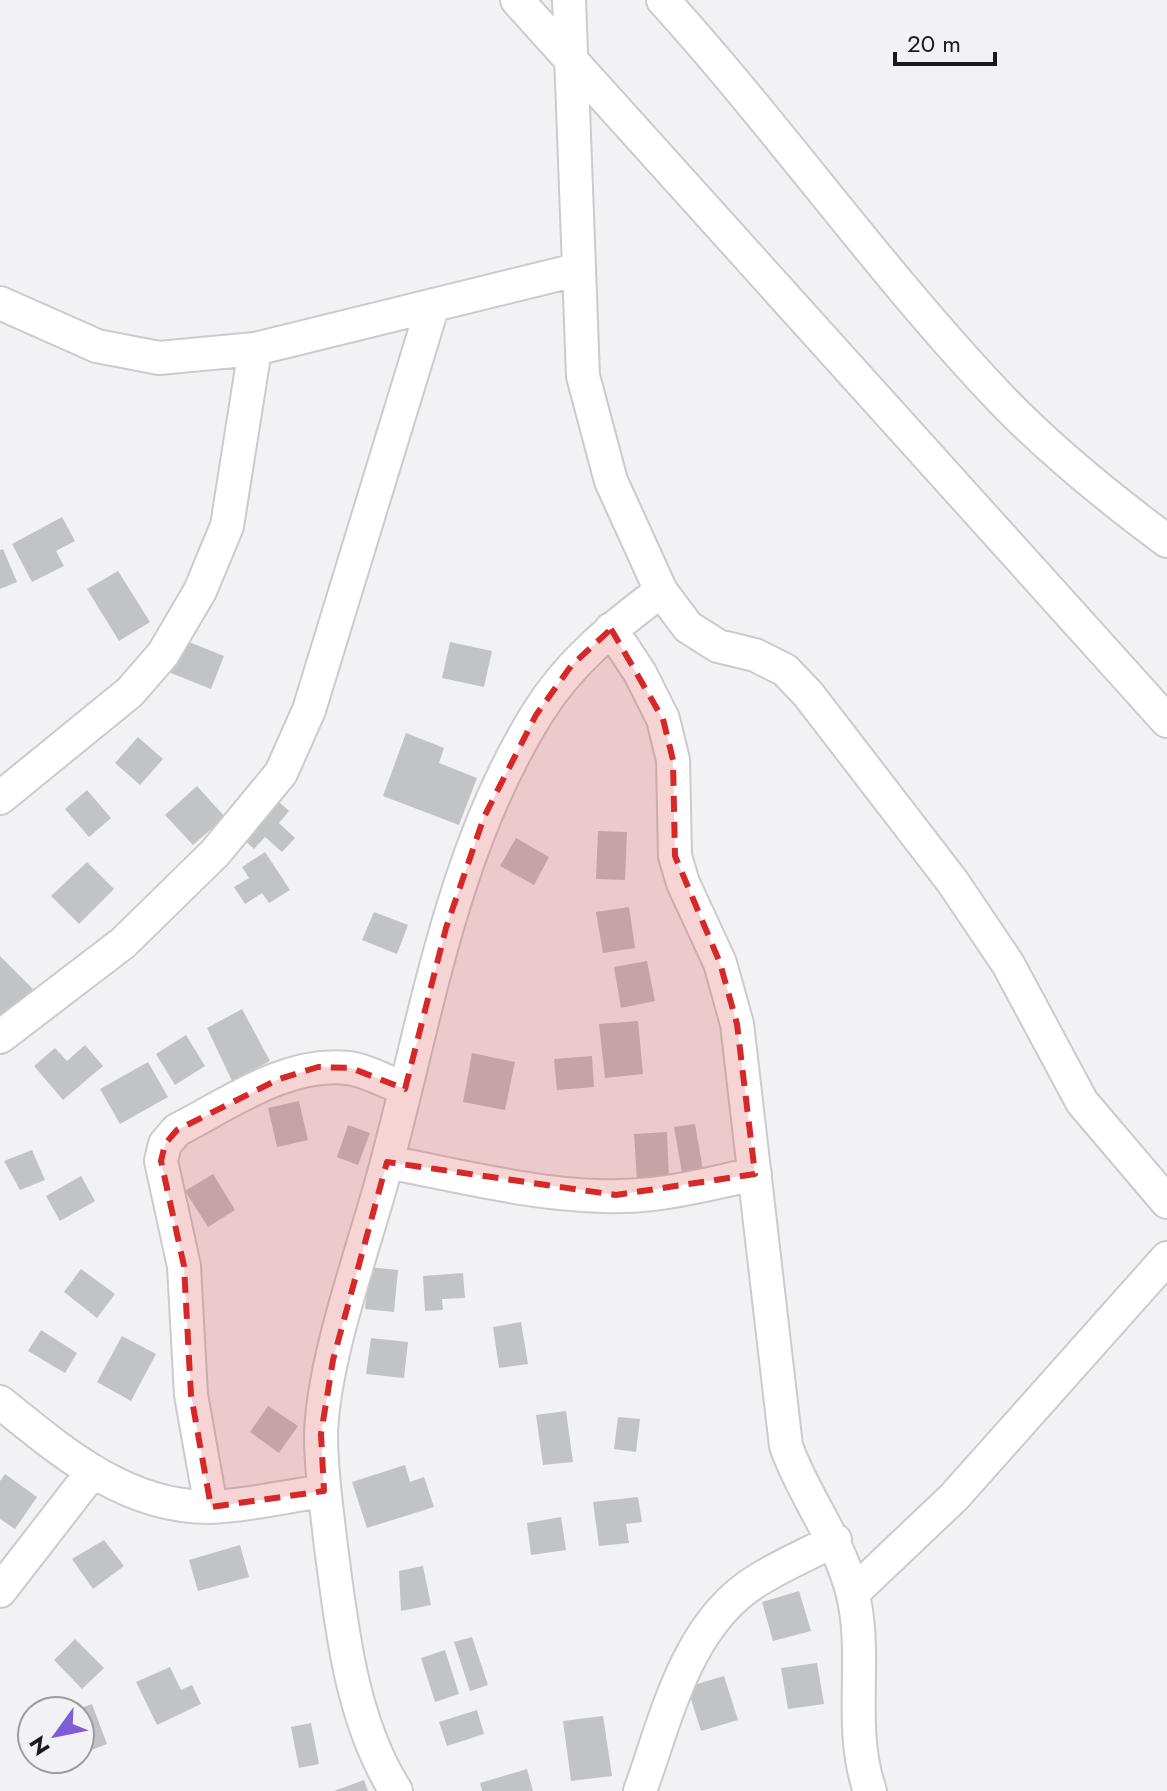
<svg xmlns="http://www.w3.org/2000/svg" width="1167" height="1791" font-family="Jost,sans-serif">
<rect width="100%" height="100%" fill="#f2f2f4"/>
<path fill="#c2c3c5" d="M62,517L75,541L56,551L64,566L32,582L12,544Z
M3,549L17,582L0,589V550Z
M118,571L150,622L119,641L87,589Z
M179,638L224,656L211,689L166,671Z
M450,642L492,651L484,687L442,678Z
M406,733L444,748L439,763L477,778L459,825L383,796Z
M138,737L163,759L140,785L115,763Z
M197,786L225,817L193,845L165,815Z
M87,790L111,818L89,837L65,809Z
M270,794L289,811L279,823L295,838L282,852L265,837L254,849L237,833Z
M598,831L627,832L625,880L596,879Z
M516,838L549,857L534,885L500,866Z
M265,852L290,890L269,903L262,893L245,904L234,887L249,878L242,867Z
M87,862L114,889L79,924L51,896Z
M629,907L635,948L603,953L596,912Z
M374,912L408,925L397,954L362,940Z
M0,956L33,989L0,1022Z
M647,961L655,1001L621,1008L614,967Z
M242,1009L270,1061L232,1081L207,1028Z
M638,1021L643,1074L605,1078L599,1024Z
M186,1035L205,1066L175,1085L156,1054Z
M85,1045L103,1066L63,1100L34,1066L55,1048L67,1061Z
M472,1053L515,1062L505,1110L463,1102Z
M592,1056L594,1087L557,1090L554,1059Z
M148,1062L168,1097L120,1124L100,1089Z
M299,1101L308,1140L277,1147L268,1108Z
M695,1124L703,1170L682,1173L674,1127Z
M348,1125L370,1133L358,1165L337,1157Z
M667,1132L669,1179L637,1181L634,1134Z
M32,1150L45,1180L20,1190L4,1161Z
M213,1174L235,1210L208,1227L185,1191Z
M81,1176L95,1201L60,1221L46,1196Z
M369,1267L398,1270L394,1312L365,1309Z
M81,1269L115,1294L97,1318L64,1292Z
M463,1273L465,1298L442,1299L443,1310L425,1311L423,1276Z
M521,1322L528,1364L499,1368L493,1327Z
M41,1330L77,1353L65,1373L28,1351Z
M122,1336L156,1354L131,1401L97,1382Z
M371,1338L408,1342L404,1378L366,1374Z
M268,1406L298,1426L279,1453L250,1432Z
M566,1411L573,1462L543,1465L536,1415Z
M618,1417L640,1419L636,1452L614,1449Z
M405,1465L410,1482L424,1477L434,1507L367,1528L352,1482Z
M5,1474L37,1497L15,1529L0,1519V1481Z
M638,1497L642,1522L626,1524L629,1543L599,1546L593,1502Z
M561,1517L566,1550L531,1555L527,1523Z
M104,1540L124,1566L93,1589L72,1559Z
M240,1545L249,1577L198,1591L189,1560Z
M423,1566L431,1605L401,1611L399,1571Z
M799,1591L811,1631L773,1641L762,1602Z
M472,1637L488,1685L470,1691L454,1642Z
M75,1639L104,1668L82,1689L54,1660Z
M445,1650L459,1694L435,1702L421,1658Z
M817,1663L824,1704L788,1709L781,1668Z
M170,1667L181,1690L192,1685L201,1704L157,1725L136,1682Z
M724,1676L738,1720L701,1731L687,1687Z
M92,1704L107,1744L81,1754L80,1711H73Z
M477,1710L484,1734L447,1746L439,1722Z
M603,1716L612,1776L571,1781L563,1721Z
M311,1723L319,1764L299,1768L291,1727Z
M527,1769L533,1791H482L480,1783Z
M364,1780L368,1791H334Z"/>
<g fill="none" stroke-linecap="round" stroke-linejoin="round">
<g stroke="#cbcbcd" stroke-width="36">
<path id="minor" d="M517,0L1167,721
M569,0L583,376L611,481L661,591L688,627L718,646L755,655L785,670L808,694L952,881L1008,964L1082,1102L1167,1202
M663,0C780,129 881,273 1001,399C1051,451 1109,498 1167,541
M0,303L97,346L159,358L255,349L576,270
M611,629L640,673L663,719L673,760L675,856L683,883L720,963L737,1024L786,1446C804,1497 838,1538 852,1591C869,1656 847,1726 870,1791
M0,798L130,692L163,654L200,591L227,526L255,349
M0,1037L123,943L215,853L281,773L309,710L433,305
M387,1162C472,1178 566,1204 653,1194C687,1190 721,1181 755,1174
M0,1402C62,1452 125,1507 209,1507C247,1506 287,1496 324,1491
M211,1507L191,1395L184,1266L161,1161L165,1144L177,1130C228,1104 287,1061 348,1068C366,1070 387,1082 405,1089
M0,1591L93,1471
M853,1593L954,1497L1167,1258
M396,1791C351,1720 342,1629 331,1547C327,1510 321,1473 321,1437C322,1362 363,1251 383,1177C426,1021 450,854 537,714C569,662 613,627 661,591
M640,1791C667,1717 686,1624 758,1580C782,1565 810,1553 835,1540"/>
</g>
<use href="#minor" stroke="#fff" stroke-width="32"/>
</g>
<path fill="#d62828" fill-opacity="0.2" stroke="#d62828" stroke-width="6" stroke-dasharray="16 10" stroke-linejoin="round" d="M611,629L663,719L673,760L675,856L720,963L737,1024L755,1174L616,1195L387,1162L333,1360L321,1434L324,1491L211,1507L191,1395L184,1266L161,1161L165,1144L177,1130L279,1079L318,1067L351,1068L405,1089L446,928L484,817L536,715L571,666Z"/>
<g transform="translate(56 1735) rotate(237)"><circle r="38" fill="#f2f2f4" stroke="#9c9c9d" stroke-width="2"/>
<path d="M0-6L14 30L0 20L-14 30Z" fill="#7e5dd7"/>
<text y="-12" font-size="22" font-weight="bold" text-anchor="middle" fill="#1a1a1a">N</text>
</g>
<path d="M895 52v12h100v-12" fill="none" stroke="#1a1a1a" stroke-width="4"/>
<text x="907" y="52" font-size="24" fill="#1a1a1a" stroke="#f2f2f4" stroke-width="6" paint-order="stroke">20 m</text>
</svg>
